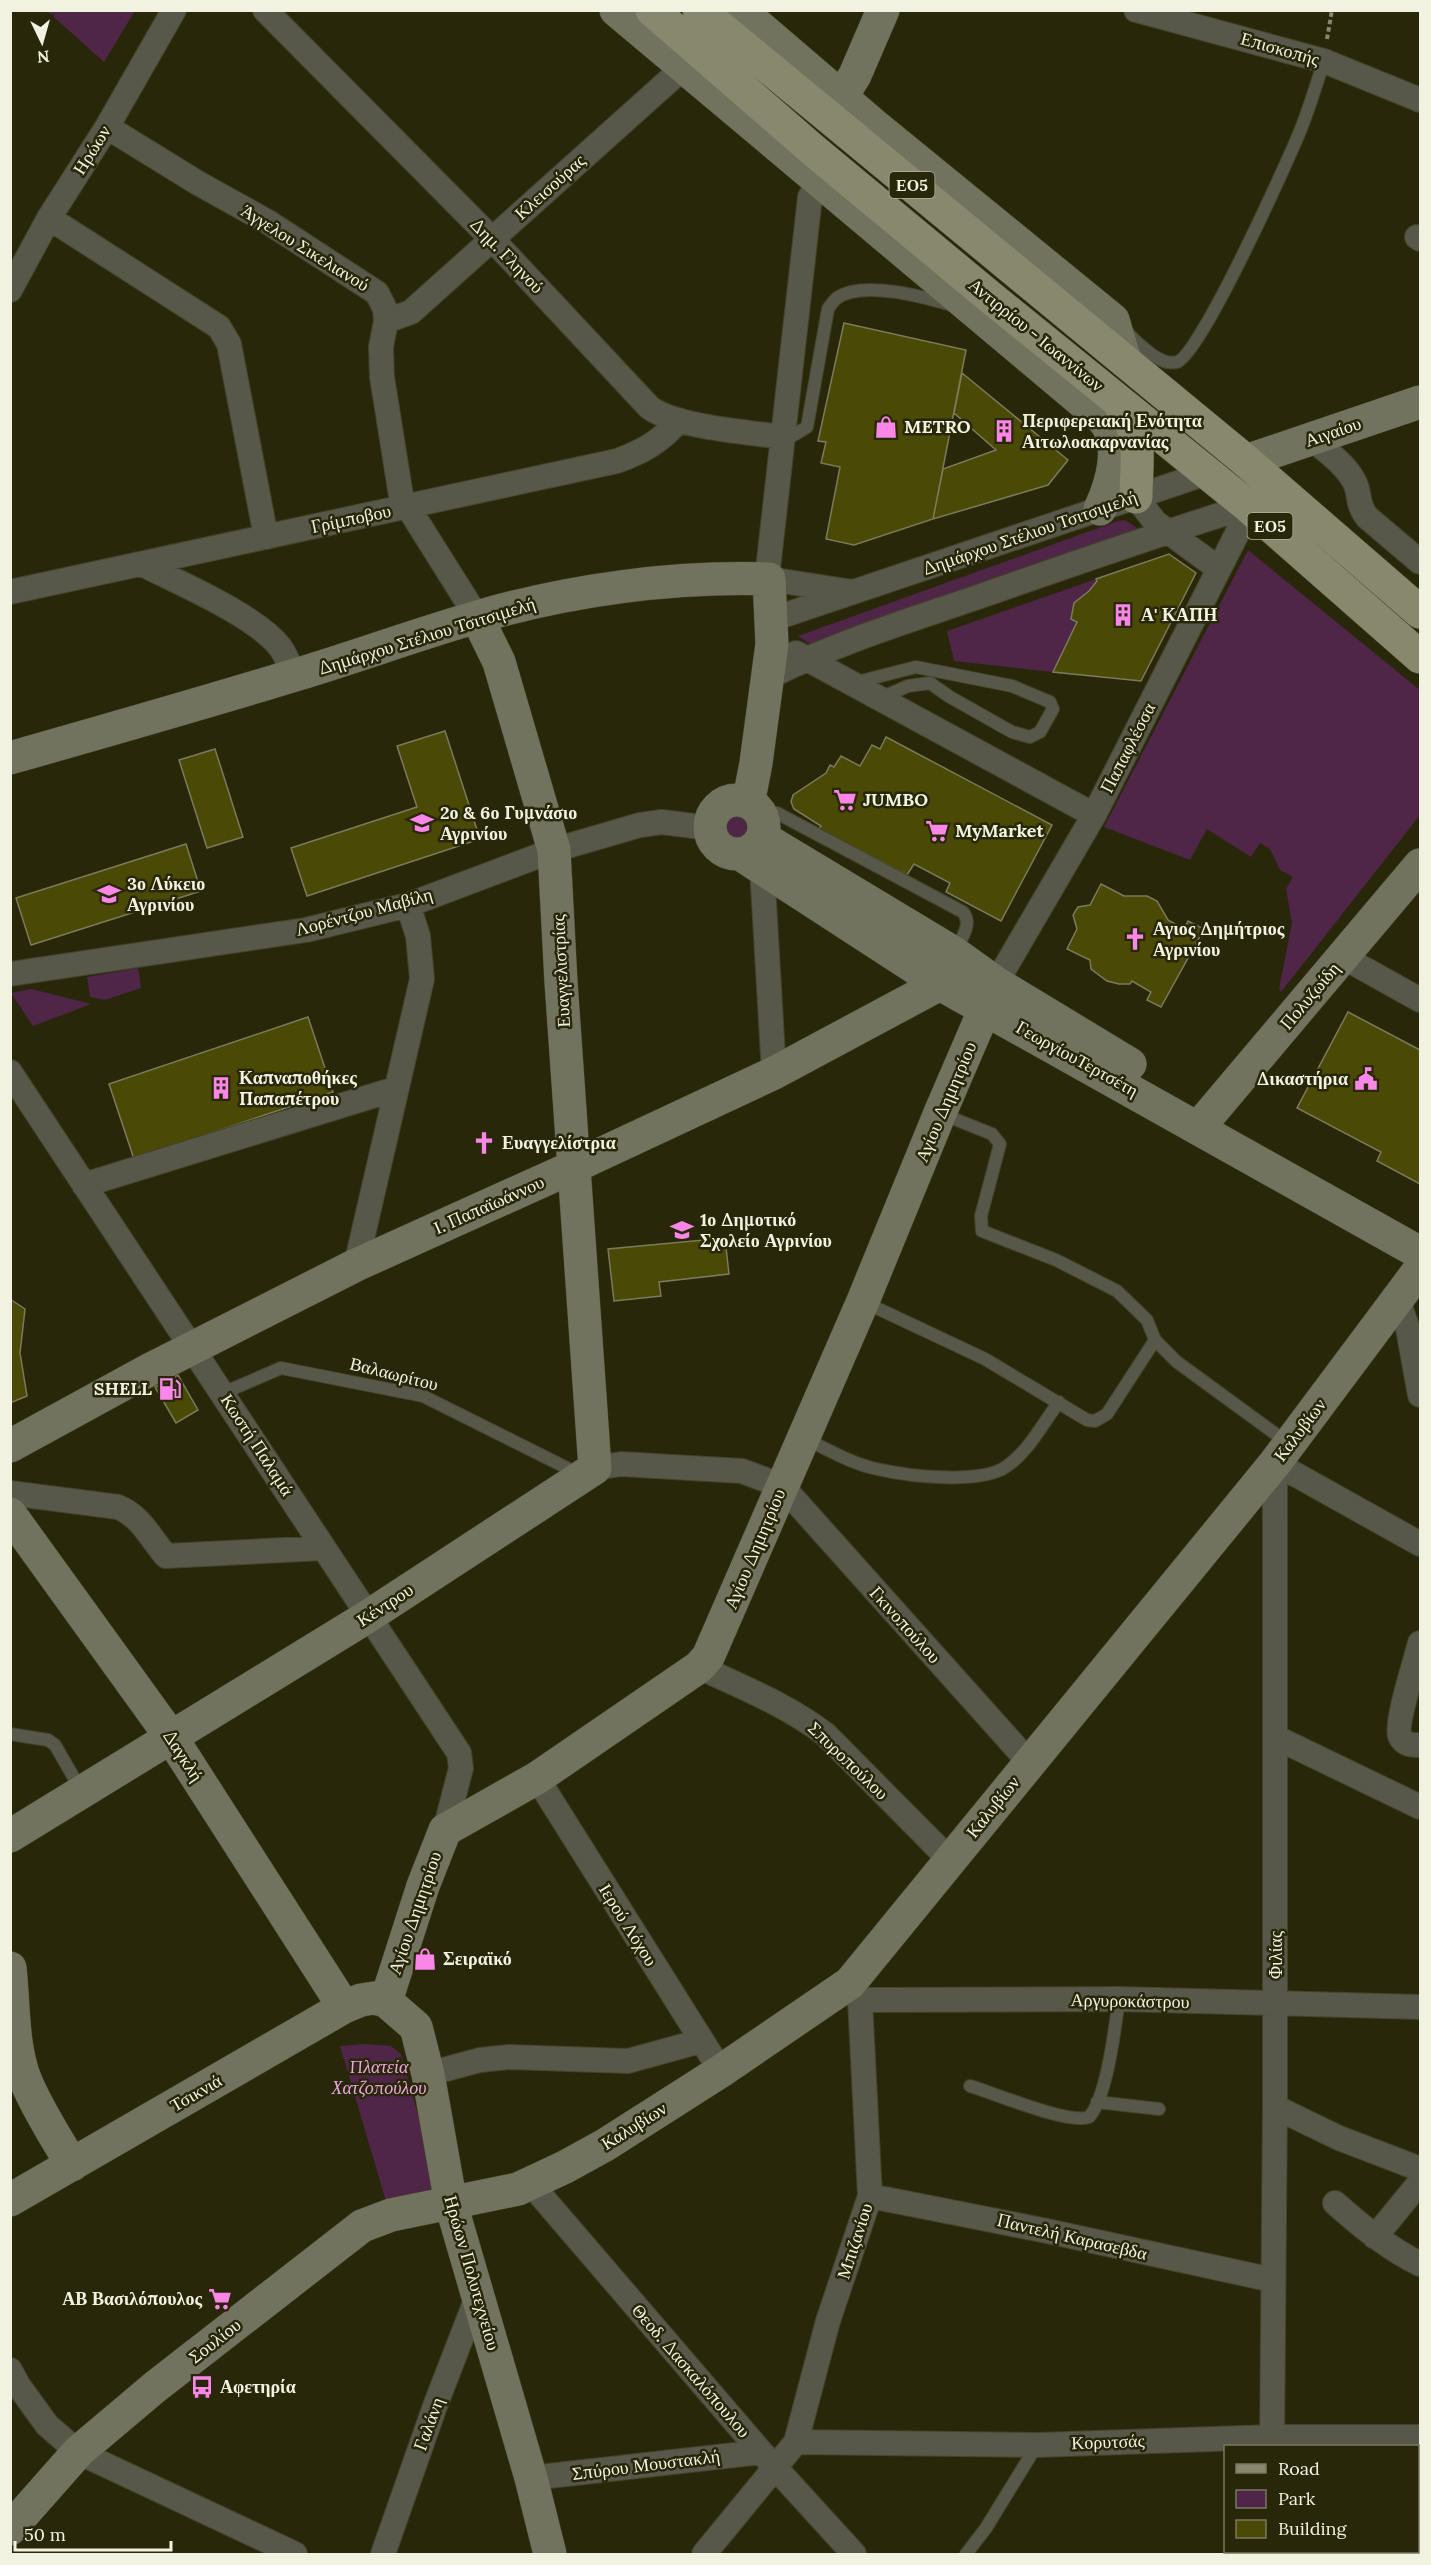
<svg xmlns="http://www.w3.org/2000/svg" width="1431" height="2565" font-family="Lora,serif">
<rect width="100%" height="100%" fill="#28270a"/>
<path fill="#4f2548" d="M47,11H135L104,62Z
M1125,520L1138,529L813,646L798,636L1118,521Z
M1248,550L1420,690V815L1281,992L1279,989L1292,923L1286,889L1293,877L1280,870L1270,849L1260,843L1251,857L1207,829L1190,860L1104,827Z
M1096,579L1097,581L1089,591L1074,603L1071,619L1077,622L1053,672L954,661L947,631Z
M734,806L754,812L760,825L756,839L730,848C711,837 712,813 734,806Z
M138,968L141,988L105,1000L90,997L87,977Z
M31,989L91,1004L33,1026L11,993Z
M366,2044L391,2046L401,2054L440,2193L388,2208L340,2046Z"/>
<path fill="#4a4906" stroke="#7b7b5c" stroke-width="1.5" d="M844,323L966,350L933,519L854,545L826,539L840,467L821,463L826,442L818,441Z
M962,373L1068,460L1048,485L933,519L943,469L996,450L954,413Z
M1169,554L1196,573L1141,681L1053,672L1077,622L1071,619L1074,603L1089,591L1097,581L1096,579Z
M445,731L480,839L307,896L291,848L417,807L397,746Z
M886,737L1052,825L1001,921L946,892L950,883L914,864L907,875L819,829L821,826L794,809L791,802L793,795L826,773L830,765L834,767L841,756L860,766L872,745L880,749Z
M215,749L243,837L207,848L179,760Z
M186,844L201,891L31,945L16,898Z
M1101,884L1124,896H1147L1157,901L1168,920L1184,929L1188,921L1204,929L1161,1007L1147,1000L1151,992L1132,981L1130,984H1119L1107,981L1091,969L1090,960L1067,949L1077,929L1073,915L1078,907L1090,905Z
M1348,1012L1420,1050V1184L1377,1161L1381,1152L1297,1108Z
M308,1017L333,1092L134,1159L109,1084Z
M725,1238L729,1274L659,1282L661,1296L614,1301L608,1249Z
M10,1299L25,1309L20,1353L27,1396L10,1403Z
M178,1375L198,1410L176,1423L155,1387Z"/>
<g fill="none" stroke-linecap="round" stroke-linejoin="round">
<g stroke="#444328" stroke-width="14">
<path id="lane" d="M1124,330C1136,340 1158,367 1177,362C1200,355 1281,175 1295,143C1307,117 1315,88 1324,61
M782,437L794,435L807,427L828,309C830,306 833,301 837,298C863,280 924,297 952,305
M853,683L916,667L1012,686L1050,702L1053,709L1040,732L1030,737L1012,732L950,697L930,683L908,686L878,699
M777,813L963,912C973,924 961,939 955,951
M942,1114L992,1134L1000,1144L981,1216L982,1231L1056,1260L1117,1291L1147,1320L1155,1340L1177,1362L1288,1443
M864,1302L985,1359L1087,1420L1095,1421L1107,1414L1155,1340
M223,1393L281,1368L423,1396L581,1475
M806,1439C828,1450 853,1464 877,1469C907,1476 982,1485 1007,1466C1029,1451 1043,1423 1059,1402
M10,1734L48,1740L55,1745L81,1790
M970,2086C994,2093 1069,2125 1089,2117C1107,2098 1115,2027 1119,1999
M1097,2102L1159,2109
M966,2554L986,2528L1037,2445"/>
</g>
<g stroke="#444328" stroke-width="26">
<path id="street" d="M265,10L492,239L649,407C674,427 748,432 782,437
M1136,10L1324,61L1420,100
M107,127L198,183L268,222L377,293L385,309L386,321L381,347L382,377L401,496L477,617
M819,182L810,197L768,569L769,579L853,592
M49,218L219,327L229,344L266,537
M1417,237L1420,239
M10,290L49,218L107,127L174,10
M386,321L411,312L683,68
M1312,439C1326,451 1345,464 1354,481C1361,493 1356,504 1367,517L1420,562
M1136,497L1155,522L1219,569
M142,564C179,583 255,615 280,647C286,655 290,666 294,676
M10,592L617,461C642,452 662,441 679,420
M770,620L1207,473
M796,653L1094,815
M767,678C833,644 905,622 975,598C1066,566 1156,535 1248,506
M762,868L774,1073
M1343,957L1420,1000
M10,974L306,930L408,905L554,850L640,825L662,822L709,828
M996,983L1094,815L1250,508
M10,1072L459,1753L461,1768L445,1830
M84,1185L395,1089
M356,1265L422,979L418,936L408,905
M1398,1301L1408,1329L1420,1395
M595,1468L621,1464L742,1471L782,1486L1029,1762
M10,1493L118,1507C141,1516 151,1539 166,1556L323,1548
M1420,1643C1416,1659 1395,1724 1400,1736C1404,1745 1412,1745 1420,1745
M699,1667C742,1687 787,1705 825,1734L950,1860
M1275,1737L1420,1807
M537,1778L721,2071
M852,1986L860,2000L1119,1999L1420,2007
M428,2074L480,2060L509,2057L628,2061L701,2041
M1275,2107L1339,2138L1420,2169
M531,2184L761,2452L854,2554
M870,2196L1047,2231L1273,2280
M1335,2203C1362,2227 1388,2248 1420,2264
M1375,2237L1420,2182
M10,2370L18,2385L47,2425L78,2452L295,2554
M796,2442L1037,2445L1272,2437H1420
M1272,2446L1275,2107V1463L1420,1544
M531,2478L761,2452
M383,2554L435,2406L478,2295
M704,2554L796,2442L828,2321L870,2196L860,2000
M1271,2554V2552"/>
</g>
<g stroke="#444328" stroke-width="34">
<path id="secondary" d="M616,10L1103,419C1124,444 1112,483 1100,509
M740,10L874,125L1113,320L1125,361
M841,98L855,75L883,10
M1246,461L1420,402
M10,758C105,731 200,704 295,675C355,657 415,635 477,617C570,590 672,576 769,579L772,644L756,763L751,789L746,801
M710 827a27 27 0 1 1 54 0a27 27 0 1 1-54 0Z
M763,838L954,953L996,983L1130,1064
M740,854L940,984L1420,1253
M1199,1127L1420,865
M10,1446L149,1370L356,1265L573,1167L774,1073L940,984L954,953
M10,1514L171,1737L344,2007
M10,1836L367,1617L595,1468L561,982L554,850L499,662L477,617
M10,1968C14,2004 12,2045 25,2079C37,2109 56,2137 72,2165
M386,2001L423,1886L445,1830L537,1778L699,1667L708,1657L863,1301L940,1113L996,983
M10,2200L344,2007L361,2000L374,1998L386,2001L416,2027L428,2074L451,2204L531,2478L550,2554
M10,2529L78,2452L155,2387L362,2226L391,2215L518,2189L565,2167L605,2145L721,2071L850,1983L1275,1463L1420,1269"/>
</g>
<g stroke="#444328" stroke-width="34">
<path id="primary" d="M652,10L813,150L990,297L1248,506L1420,657
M699,10L1246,461L1420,612
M1121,406C1144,434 1136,464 1136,497"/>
</g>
<path stroke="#888870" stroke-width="4" stroke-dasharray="4.5 3" stroke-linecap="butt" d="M1327,39L1332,10"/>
<use href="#lane" stroke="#57574a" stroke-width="12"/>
<use href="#street" stroke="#57574a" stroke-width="24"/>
<use href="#secondary" stroke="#72735e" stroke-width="33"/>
<use href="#primary" stroke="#87886d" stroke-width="33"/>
</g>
<defs>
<g id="shop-bare" transform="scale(1.8)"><path d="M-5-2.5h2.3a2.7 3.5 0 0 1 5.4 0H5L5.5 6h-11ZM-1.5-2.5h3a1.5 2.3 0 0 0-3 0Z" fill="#fa87e7" stroke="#28270a" stroke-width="2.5" paint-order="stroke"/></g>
<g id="building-bare" transform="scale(1.8)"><path d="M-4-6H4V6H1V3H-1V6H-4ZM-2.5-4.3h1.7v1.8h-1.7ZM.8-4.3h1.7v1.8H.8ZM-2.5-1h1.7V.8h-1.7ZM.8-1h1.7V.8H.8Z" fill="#fa87e7" stroke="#28270a" stroke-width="2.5" paint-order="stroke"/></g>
<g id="supermarket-bare" transform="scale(1.8)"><path d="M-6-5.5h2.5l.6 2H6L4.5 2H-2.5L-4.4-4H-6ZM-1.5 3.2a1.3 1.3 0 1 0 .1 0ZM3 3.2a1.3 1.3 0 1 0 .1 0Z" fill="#fa87e7" stroke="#28270a" stroke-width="2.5" paint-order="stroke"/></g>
<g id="school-bare" transform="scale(1.8)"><path d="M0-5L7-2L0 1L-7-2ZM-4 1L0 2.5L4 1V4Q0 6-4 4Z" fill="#fa87e7" stroke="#28270a" stroke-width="2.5" paint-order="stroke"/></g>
<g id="church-bare" transform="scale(1.8)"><path d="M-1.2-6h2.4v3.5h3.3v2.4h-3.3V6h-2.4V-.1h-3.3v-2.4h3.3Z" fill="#fa87e7" stroke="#28270a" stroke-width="2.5" paint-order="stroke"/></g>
<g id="civic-bare" transform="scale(1.8)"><path d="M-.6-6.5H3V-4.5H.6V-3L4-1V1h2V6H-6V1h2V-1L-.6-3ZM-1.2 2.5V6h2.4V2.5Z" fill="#fa87e7" stroke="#28270a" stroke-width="2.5" paint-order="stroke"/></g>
<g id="fuel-bare" transform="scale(1.8)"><path d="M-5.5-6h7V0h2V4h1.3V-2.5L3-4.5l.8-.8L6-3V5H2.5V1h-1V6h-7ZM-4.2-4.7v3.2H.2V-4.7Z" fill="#fa87e7" stroke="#28270a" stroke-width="2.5" paint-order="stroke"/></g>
<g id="bus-bare" transform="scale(1.8)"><path d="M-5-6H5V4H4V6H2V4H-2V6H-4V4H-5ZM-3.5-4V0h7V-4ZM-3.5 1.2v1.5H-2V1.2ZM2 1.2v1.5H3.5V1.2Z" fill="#fa87e7" stroke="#28270a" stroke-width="2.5" paint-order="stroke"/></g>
</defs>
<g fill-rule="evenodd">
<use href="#shop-bare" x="886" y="427"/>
<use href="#building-bare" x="1004" y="431"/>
<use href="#building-bare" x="1123" y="615"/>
<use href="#supermarket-bare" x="845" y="800"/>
<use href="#school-bare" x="422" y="823"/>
<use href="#supermarket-bare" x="937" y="831"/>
<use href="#school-bare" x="109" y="894"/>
<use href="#church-bare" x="1135" y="939"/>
<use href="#civic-bare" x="1366" y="1079"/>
<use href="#building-bare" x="221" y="1088"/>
<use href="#church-bare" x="484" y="1143"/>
<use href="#school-bare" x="682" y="1230"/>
<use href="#fuel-bare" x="170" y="1389"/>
<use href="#shop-bare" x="425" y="1959"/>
<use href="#supermarket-bare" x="220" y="2299"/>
<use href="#bus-bare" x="202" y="2387"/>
</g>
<g text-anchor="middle" stroke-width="5" stroke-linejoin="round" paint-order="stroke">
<g fill="#28270a" stroke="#b5b5a0" stroke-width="1.5">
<rect x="889.5" y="172" width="45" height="26" rx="4.5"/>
<rect x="1247.5" y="513" width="45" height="26" rx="4.5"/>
</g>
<g font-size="16" font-weight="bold" fill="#f2f2e1">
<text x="912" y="191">ΕΟ5</text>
<text x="1270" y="532">ΕΟ5</text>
</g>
<g font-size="18" fill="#f2f2e1" stroke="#28270a">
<text transform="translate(1280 49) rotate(16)" y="6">Επισκοπής</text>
<text transform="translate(92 150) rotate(-58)" y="6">Ηρώων</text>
<text transform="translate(550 187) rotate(-42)" y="6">Κλεισούρας</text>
<text transform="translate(305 248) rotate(32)" y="6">Άγγελου Σικελιανού</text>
<text transform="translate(507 256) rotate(46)" y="6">Δημ. Γληνού</text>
<text transform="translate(1036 335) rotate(39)" y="6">Αντιρρίου - Ιωαννίνων</text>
<text transform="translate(1333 432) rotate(-19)" y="6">Αιγαίου</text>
<text transform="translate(351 519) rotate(-12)" y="6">Γρίμποβου</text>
<text transform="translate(1030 533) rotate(-19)" y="6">Δημάρχου Στέλιου Τσιτσιμελή</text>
<text transform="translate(427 636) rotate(-17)" y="6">Δημάρχου Στέλιου Τσιτσιμελή</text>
<text transform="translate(1128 748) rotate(-63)" y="6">Παπαφλέσσα</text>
<text transform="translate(364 912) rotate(-15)" y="6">Λορέντζου Μαβίλη</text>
<text transform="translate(561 971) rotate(-93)" y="6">Ευαγγελιστρίας</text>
<text transform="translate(1310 996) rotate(-50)" y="6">Πολυζωίδη</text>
<text transform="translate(1077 1059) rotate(29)" y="6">ΓεωργίουΤερτσέτη</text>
<text transform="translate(946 1102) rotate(-67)" y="6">Αγίου Δημητρίου</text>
<text transform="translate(489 1205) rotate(-24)" y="6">Ι. Παπαϊωάννου</text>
<text transform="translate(394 1374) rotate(14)" y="6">Βαλαωρίτου</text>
<text transform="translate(1300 1430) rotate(-53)" y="6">Καλυβίων</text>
<text transform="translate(257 1445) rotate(57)" y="6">Κωστή Παλαμά</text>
<text transform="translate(755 1549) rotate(-67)" y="6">Αγίου Δημητρίου</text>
<text transform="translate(385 1605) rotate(-33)" y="6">Κέντρου</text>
<text transform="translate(905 1625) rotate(48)" y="6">Γκινοπούλου</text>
<text transform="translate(183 1756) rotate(57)" y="6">Δαγκλή</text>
<text transform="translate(848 1761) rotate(44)" y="6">Σπυροπούλου</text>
<text transform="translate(993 1807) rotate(-51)" y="6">Καλυβίων</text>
<text transform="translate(415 1913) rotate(-71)" y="6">Αγίου Δημητρίου</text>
<text transform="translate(628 1925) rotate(58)" y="6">Ιερού Λόχου</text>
<text transform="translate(1276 1955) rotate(-90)" y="6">Φιλίας</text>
<text transform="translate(1130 2001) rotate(1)" y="6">Αργυροκάστρου</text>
<text transform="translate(196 2093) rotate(-30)" y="6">Τσικνιά</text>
<text transform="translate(634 2126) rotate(-32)" y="6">Καλυβίων</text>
<text transform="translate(1072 2237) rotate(13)" y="6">Παντελή Καρασεβδα</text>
<text transform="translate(855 2241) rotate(-72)" y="6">Μπιζανίου</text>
<text transform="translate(472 2273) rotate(74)" y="6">Ηρώων Πολυτεχνείου</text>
<text transform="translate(215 2341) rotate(-38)" y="6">Σουλίου</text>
<text transform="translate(691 2371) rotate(49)" y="6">Θεοδ. Δασκαλόπουλου</text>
<text transform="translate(429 2424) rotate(-70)" y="6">Γαλάνη</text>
<text transform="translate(1108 2442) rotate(-2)" y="6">Κορυτσάς</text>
<text transform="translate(646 2465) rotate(-7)" y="6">Σπύρου Μουστακλή</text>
</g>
<g font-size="18" font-weight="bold" fill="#f2f2e1" stroke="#28270a" text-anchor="start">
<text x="1022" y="427">Περιφερειακή Ενότητα<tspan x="1022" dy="21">Αιτωλοακαρνανίας</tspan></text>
<text x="904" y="433">METRO</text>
<text x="1141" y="621">Α' ΚΑΠΗ</text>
<text x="863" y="806">JUMBO</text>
<text x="440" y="819">2ο &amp; 6ο Γυμνάσιο<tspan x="440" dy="21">Αγρινίου</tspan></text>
<text x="955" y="837">MyMarket</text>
<text x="127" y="890">3ο Λύκειο<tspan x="127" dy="21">Αγρινίου</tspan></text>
<text x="1153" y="935">Αγιος Δημήτριος<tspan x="1153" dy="21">Αγρινίου</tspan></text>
<text x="239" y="1084">Καπναποθήκες<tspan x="239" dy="21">Παπαπέτρου</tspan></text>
<text x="1348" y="1085" text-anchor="end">Δικαστήρια</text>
<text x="502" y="1149">Ευαγγελίστρια</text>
<text x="700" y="1226">1ο Δημοτικό<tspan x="700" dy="21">Σχολείο Αγρινίου</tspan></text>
<text x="152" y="1395" text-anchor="end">SHELL</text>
<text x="443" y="1965">Σειραϊκό</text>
<text x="202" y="2305" text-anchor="end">ΑΒ Βασιλόπουλος</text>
<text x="220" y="2393">Αφετηρία</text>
</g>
<g font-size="18" font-style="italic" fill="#eda6df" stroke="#28270a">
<text x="379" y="2073">Πλατεία<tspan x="379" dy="21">Χατζοπούλου</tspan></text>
</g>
</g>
<rect width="1431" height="2565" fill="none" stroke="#f2f2e1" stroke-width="24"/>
<rect x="1224" y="2445" width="195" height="108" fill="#28270a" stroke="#797860" stroke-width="1.5"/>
<rect x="1236" y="2464" width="30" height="9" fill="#87886d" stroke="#797860" stroke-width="1.5"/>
<text x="1278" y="2475" font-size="18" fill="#f2f2e1">Road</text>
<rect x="1236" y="2490" width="30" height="18" fill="#4f2548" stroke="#797860" stroke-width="1.5"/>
<text x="1278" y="2505" font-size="18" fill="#f2f2e1">Park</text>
<rect x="1236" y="2520" width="30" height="18" fill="#4a4906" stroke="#797860" stroke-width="1.5"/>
<text x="1278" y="2535" font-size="18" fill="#f2f2e1">Building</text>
<g transform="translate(42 42) rotate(175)" stroke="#28270a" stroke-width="4.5" paint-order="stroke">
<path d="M0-4.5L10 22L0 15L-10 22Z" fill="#f2f2e1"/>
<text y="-9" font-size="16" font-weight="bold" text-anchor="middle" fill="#f2f2e1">N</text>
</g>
<path d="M15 2541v9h156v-9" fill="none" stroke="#f2f2e1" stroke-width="3"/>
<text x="24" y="2541" font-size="18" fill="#f2f2e1" stroke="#28270a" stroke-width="4.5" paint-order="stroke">50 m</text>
</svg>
